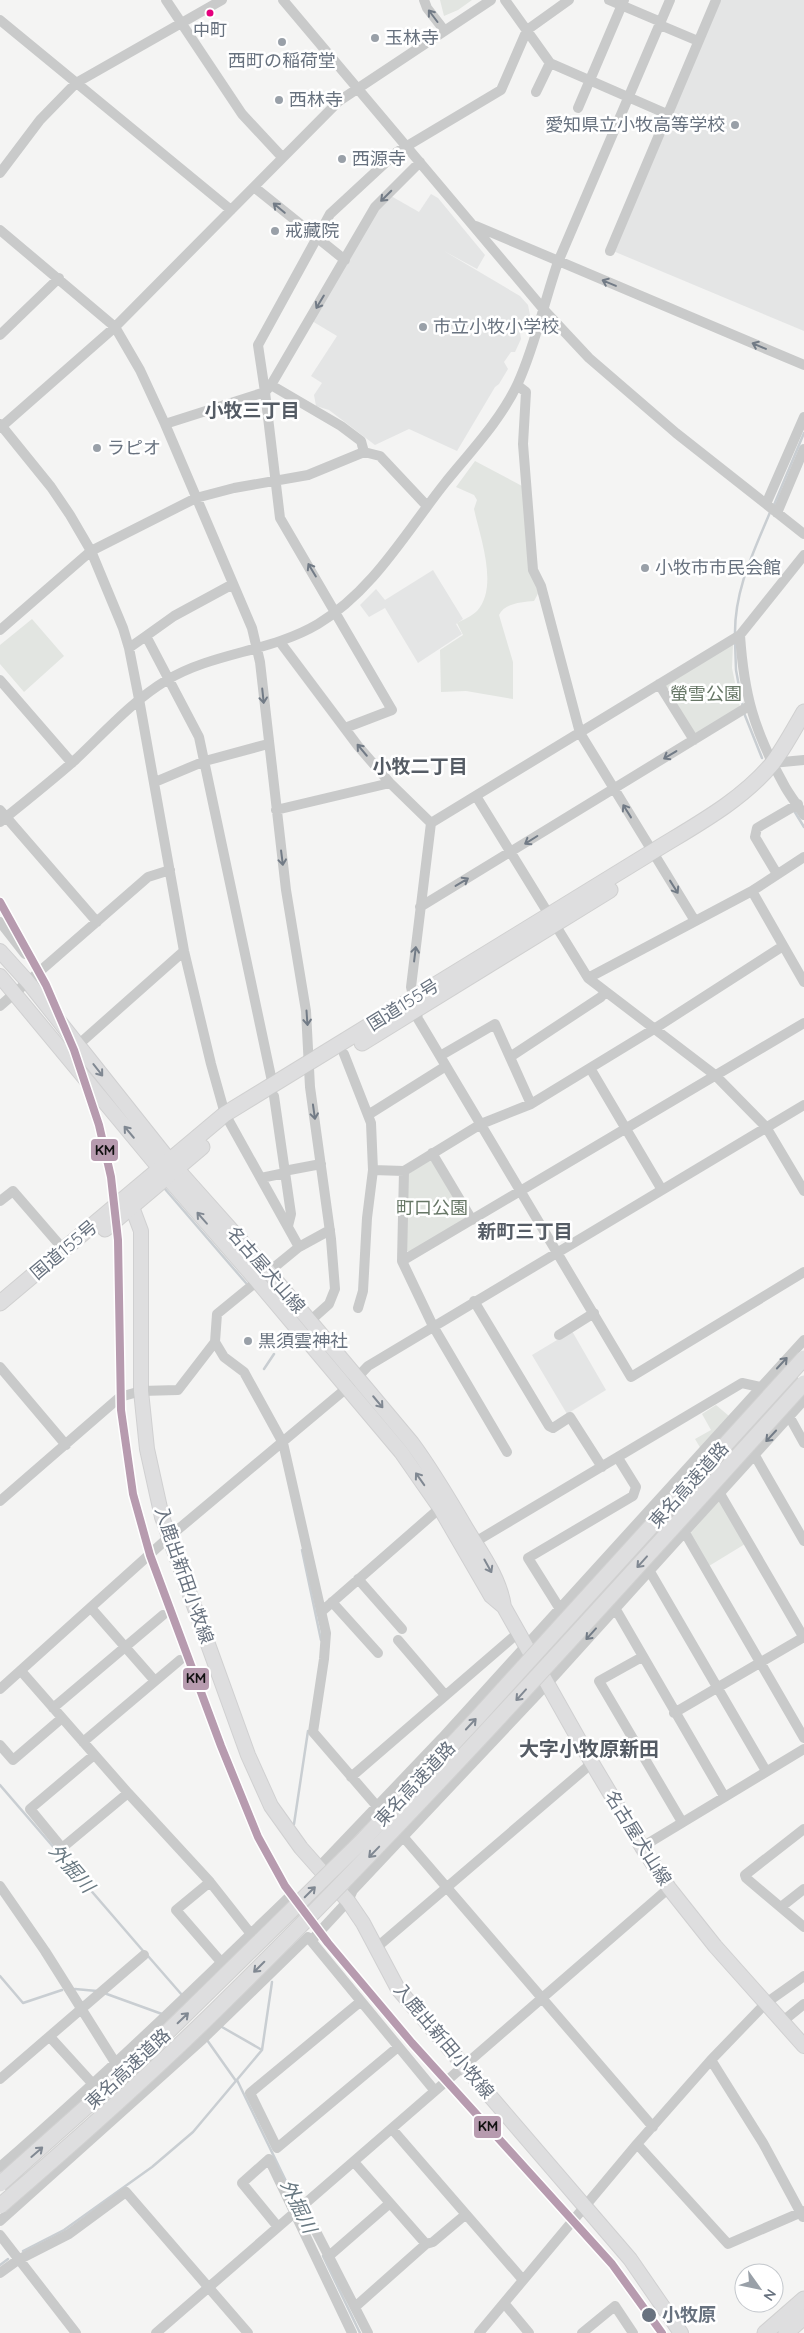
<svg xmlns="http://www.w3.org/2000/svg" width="804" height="2333" font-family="Quicksand,'Noto Sans JP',sans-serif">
<rect width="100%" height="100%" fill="#f4f4f3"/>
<path fill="#e4e5e5" d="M719,0H804V331L613,251Z
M431,194L438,198L485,255L477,269L444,251L520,296L528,305L530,315L520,333L521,339L515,352H511L504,362L508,369L499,384L495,387L457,451L409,429L375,445L329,410L316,406L314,395L322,383L311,376L337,336L312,321L378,209L391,196L419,212Z
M433,570L463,619L456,624L462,634L418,663L385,608L369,617L360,605L376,589L385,600Z
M572,1331L606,1390L567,1414L532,1355Z"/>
<path fill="#e2e5e1" d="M440,0H472L458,10L444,16Z
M475,461L522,486L540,590L534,601C522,602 505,603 499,615L513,662V699L466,691L441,692L440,650L463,635L457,623C463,620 472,616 477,611C499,587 480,537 474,509L477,500L474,495L456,487Z
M32,619L64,656L24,692L0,664V645Z
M733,644L732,668L740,707L697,734L693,732L665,688L666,684Z
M429,1160H433L466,1215L465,1219L409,1252L406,1250L408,1174Z
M716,1405L729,1416L701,1449L695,1439L711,1430L702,1414Z
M719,1500L745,1544L709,1566L690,1534Z"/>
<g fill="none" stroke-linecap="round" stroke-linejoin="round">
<path stroke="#c9ced2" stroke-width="2.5" d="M774,505L804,433
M735,636C734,590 754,551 771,510
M735,641L736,670L743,708
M744,713L762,758
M793,809L804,827
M165,1189L246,1283
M264,1369L274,1354
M302,1550L321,1640
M0,1785L144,1952
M294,1824L308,1731
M148,1956L182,1995
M0,1976L23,2003L62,1990
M75,1989L97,1991
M104,1993L162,2014
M222,2027L262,2050
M207,2040L236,2081
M237,2080L298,2206
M23,2251L64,2230L152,2167L193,2132L262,2050L272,1982
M323,2256L360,2333
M0,2265L8,2259"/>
<g stroke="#d0d0d1" stroke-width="16">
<path id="major" d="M0,951L28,982L170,1161L268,1271L412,1443C432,1470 449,1499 466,1528C481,1553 500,1578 504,1607
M0,976L160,1169L257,1281L401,1452L440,1508L491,1596L504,1607L592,1763L642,1847L669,1888L715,1946L804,2046
M132,1207L141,1231V1391L147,1449L162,1517L248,1755L271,1806L301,1848L348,1901L363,1923L398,1989L630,2259L681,2333"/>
</g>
<g stroke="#d0d0d0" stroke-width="17">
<path id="highway" d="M362,1043L610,890
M105,1229L202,1147
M0,1303L225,1114L652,852C694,826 740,802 772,764C784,748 794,729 804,712
M765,2333L804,2299
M786,2333L804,2317"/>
</g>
<path stroke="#c9caca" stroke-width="10" d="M166,0L242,114L282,157
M283,0L545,311L589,358L676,433L804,534
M424,0L427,8L444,30
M505,0L550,63L667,114
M609,0L661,22
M0,20L231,210
M660,25L698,41
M536,92L550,63
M578,108L624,0
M0,173L40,120L76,83L222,0
M254,187L345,260
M476,226L804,365
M0,230L115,327L140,370L165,424L252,628L260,662L286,890L306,1011L310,1087L331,1239L335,1289L329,1304L310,1321
M610,251L716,0
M0,335L59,278
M271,385L341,426L361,441L364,452
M517,385L526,392L523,444L533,570L541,586L580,733L695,921
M0,424L51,487L70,515L91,551L123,628L129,648L139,699L184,951L211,1064L225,1114L299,1247
M165,424L265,392L258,345L330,214L397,152L501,90L527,30L569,0
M0,428L115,327L339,101L491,0
M766,504L804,417
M777,513L804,449
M804,555L740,635L431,823L411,987L418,1019L631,1377L804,1272
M233,584L174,616L146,636L199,737L273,1086
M0,630L91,551L196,498L234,488L308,475L364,452L380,456L427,506
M740,635C744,695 754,730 783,783C789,795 797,804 804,815
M280,642L358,746L390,783L431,823
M129,648L146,636
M0,680L72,763
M659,684L694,740
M345,728L392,710L280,518L265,392L271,385L375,207L420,162
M772,763L804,760
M155,782L205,761L268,744
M476,796L588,978L715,1075L766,1127L804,1191
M0,810L97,922
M276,810L390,783
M0,822C25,802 50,782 74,761C104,733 132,701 167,680C214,652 271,652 318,624C373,591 406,532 445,483C470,452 501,420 518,383C536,343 544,302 558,262L670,0
M777,874L755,837L757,828L798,804
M752,891L804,982
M420,907L749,706
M0,922L25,954
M588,978L752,891L804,857
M0,1006L148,877L170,870
M78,1045L184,951
M344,1054L371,1123L373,1170L404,1171
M440,1056L495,1024L531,1104
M510,1057L601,997L605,991
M590,1068L662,1190
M274,1096L291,1214L288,1226
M368,1115L446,1066
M432,1153L472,1220
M284,1171L321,1164
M261,1178L285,1173
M0,1201L13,1191L64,1250
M402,1261L804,1023
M474,1301L549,1426L553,1428L570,1417L602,1467
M358,1308L363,1291L367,1218L373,1170
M559,1335L594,1313
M215,1342L224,1357L244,1372L283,1443L326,1633L324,1659L313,1732L653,2127
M0,1367L66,1445
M507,1452L433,1326L402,1261L404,1171L481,1124L531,1104L654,1029L783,946
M754,1454L804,1541
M719,1492L804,1638
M0,1501L120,1397L141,1391L178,1390L215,1342L217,1314L299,1247L330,1230
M684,1531L804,1738
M475,1542L742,1383L760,1387L789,1416L804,1443
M649,1570L766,1771
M358,1579L402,1629
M332,1602L378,1653
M91,1608L155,1681
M615,1608L724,1796
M560,1609L528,1558L633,1496L636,1487L618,1458
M321,1612L440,1508
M398,1640L445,1695
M642,1657L599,1681L682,1822
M21,1671L128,1793L210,1882L251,1934
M0,1689L169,1537L348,1387L368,1366L804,1105
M53,1708L163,1615
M674,1713L804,1637
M83,1742L180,1660
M0,1745L13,1760L62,1718
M94,1755L30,1809L62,1848L128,1793
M351,1777L518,1633
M804,1829L745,1875L746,1878L804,1927
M642,1847L804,1749
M319,1867L442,1738L804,1340
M210,1882L176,1910L222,1963
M0,1886L45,1951L118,2067
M781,1907L804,1889
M311,1941L348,1901L353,1890L548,1683L804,1400
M376,1948L592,1763
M360,2002L250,2093L277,2148L398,2047
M783,2021L804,2004
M50,2037L93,2084
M711,2060L763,2143L803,2217
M0,2079L144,1955
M392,2129L523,2280
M637,2144L728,2244L804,2211
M354,2162L426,2244
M0,2167C100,2080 195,1988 290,1896
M303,2206L368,2333
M0,2221L203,2039L308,1937L435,2091
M278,2227L242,2183L269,2159L352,2333
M0,2235L76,2333
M329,2256L390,2203
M0,2273L18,2260L69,2234L126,2192L248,2333
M504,2303L529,2333
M355,2307L426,2244L433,2242L465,2215
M156,2333L669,1888
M479,2333L637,2144L711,2060L766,2003L804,1976
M582,2333L615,2306L633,2333"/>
<use href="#major" stroke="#dededf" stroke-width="14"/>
<use href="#highway" stroke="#dededf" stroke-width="15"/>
<g stroke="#d0d0d0" stroke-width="17" stroke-linecap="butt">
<path id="highway-bridge" d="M0,2184L140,2059L362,1841L477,1718L804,1358
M0,2206C79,2138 157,2069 231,1995C430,1799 616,1590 804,1383"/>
</g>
<use href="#highway-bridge" stroke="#dededf" stroke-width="15"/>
<g stroke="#fff" stroke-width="11">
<path id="rail-1" d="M0,902L46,985L74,1050L99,1125L111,1177L118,1240L121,1410L133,1494L150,1555L221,1746L258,1837L285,1886L328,1943L412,2043L612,2264L662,2333"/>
</g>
<use href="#rail-1" stroke="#b79baf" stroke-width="8"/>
</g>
<defs><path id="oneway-shaft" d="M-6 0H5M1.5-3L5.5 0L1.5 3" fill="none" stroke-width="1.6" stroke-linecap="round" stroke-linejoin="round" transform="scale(1.25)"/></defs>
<g stroke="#727b86">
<use href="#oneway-shaft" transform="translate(433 16) rotate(-127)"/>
<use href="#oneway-shaft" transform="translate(386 196) rotate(135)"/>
<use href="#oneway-shaft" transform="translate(279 208) rotate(-140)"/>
<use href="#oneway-shaft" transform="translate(609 283) rotate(-157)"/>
<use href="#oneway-shaft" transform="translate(320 302) rotate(121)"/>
<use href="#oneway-shaft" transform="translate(759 346) rotate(-157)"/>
<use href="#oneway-shaft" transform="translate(312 570) rotate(-121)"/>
<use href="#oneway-shaft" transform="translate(263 696) rotate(84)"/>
<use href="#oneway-shaft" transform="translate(362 750) rotate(-130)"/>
<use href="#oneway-shaft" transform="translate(670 755) rotate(149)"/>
<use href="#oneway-shaft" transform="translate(627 811) rotate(-122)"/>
<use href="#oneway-shaft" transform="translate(531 840) rotate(148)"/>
<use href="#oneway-shaft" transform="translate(282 858) rotate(83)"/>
<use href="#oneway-shaft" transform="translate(462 882) rotate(-31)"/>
<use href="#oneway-shaft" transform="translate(674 887) rotate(58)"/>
<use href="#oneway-shaft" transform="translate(415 954) rotate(-83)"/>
<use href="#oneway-shaft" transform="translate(307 1018) rotate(86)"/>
<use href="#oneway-shaft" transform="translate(314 1112) rotate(82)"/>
<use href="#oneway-shaft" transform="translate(782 1363) rotate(-47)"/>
<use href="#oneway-shaft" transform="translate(771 1436) rotate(133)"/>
<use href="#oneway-shaft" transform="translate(591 1634) rotate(132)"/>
</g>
<g stroke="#808892">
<use href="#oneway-shaft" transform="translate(98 1070) rotate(52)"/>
<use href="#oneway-shaft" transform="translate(129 1132) rotate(-130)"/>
<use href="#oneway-shaft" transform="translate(202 1218) rotate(-131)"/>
<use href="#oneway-shaft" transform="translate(378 1402) rotate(50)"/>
<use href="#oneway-shaft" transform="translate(420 1479) rotate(-125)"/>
<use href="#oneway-shaft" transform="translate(642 1562) rotate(132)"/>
<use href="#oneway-shaft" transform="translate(488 1566) rotate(61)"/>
<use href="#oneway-shaft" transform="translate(521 1695) rotate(132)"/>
<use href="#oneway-shaft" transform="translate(471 1724) rotate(-47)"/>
<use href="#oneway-shaft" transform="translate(374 1852) rotate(134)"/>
<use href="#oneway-shaft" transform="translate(310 1892) rotate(-45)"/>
<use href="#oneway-shaft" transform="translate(259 1967) rotate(135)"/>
<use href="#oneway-shaft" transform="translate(183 2018) rotate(-44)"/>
<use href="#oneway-shaft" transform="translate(37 2152) rotate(-41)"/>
</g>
<circle fill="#e5007d" stroke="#fff" stroke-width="2" cx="210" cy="13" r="4.5"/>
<g fill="#99a0a8" stroke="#fff" stroke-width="2">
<circle cx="375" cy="38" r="5"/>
<circle cx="282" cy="42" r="5"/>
<circle cx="279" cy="100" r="5"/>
<circle cx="735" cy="125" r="5"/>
<circle cx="342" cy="159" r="5"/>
<circle cx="275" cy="231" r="5"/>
<circle cx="423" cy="327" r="5"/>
<circle cx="97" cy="448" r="5"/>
<circle cx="645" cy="568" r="5"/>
<circle cx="248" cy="1341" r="5"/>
</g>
<circle fill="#68727f" stroke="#fff" stroke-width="2" cx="649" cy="2315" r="8"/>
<g text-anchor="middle" stroke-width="5" stroke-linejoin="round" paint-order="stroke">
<g font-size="17" fill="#68727f" stroke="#fff">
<text x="210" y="36">中町</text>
</g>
<g font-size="18" fill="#68727f" stroke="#fff" text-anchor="start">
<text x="385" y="44">玉林寺</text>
<text x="282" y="67" text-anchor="middle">西町の稲荷堂</text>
<text x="289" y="106">西林寺</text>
<text x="725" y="131" text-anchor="end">愛知県立小牧高等学校</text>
<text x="352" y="165">西源寺</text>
<text x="285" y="237">戒藏院</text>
<text x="433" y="333">市立小牧小学校</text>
<text x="107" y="454">ラピオ</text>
<text x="655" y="574">小牧市市民会館</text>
<text x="258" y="1347">黒須雲神社</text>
</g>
<g font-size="18" fill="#677766" stroke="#fff">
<text x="706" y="700">螢雪公園</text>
<text x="432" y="1214">町口公園</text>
</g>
<g font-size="18" fill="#68727f" stroke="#fff">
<text transform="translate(403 1005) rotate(-32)" y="6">国道155号</text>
<text transform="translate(64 1250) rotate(-40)" y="6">国道155号</text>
<text transform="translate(266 1270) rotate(49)" y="6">名古屋犬山線</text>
<text transform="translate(689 1485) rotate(-48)" y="6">東名高速道路</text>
<text transform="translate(184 1575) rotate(71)" y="6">入鹿出新田小牧線</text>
<text transform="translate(415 1784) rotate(-47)" y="6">東名高速道路</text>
<text transform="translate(638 1838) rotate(58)" y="6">名古屋犬山線</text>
<text transform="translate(444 2041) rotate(50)" y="6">入鹿出新田小牧線</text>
<text transform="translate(128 2069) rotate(-43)" y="6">東名高速道路</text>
</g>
<g font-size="18" font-weight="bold" fill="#68727f" stroke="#fff" text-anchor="start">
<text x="662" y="2321">小牧原</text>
</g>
<g font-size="19" font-weight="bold" fill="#555c65" stroke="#fff">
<text x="252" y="417">小牧三丁目</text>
<text x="420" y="773">小牧二丁目</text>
<text x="525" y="1238">新町三丁目</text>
</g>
<g font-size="19" font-style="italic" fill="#697982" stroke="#fff">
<text transform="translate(72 1868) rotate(49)" y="7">外掘川</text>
<text transform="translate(299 2206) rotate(64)" y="7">外掘川</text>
</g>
<g font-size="20" font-weight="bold" fill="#555c65" stroke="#fff">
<text x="589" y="1756">大字小牧原新田</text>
</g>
</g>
<g stroke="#fff" stroke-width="2">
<rect x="90" y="1138" width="29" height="24" rx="5" fill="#b79baf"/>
<rect x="182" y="1667" width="28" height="24" rx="5" fill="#b79baf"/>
<rect x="473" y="2115" width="29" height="24" rx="5" fill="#b79baf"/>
</g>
<g font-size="14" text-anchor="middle" font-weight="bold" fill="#111">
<text x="105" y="1155">KM</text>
<text x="196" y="1683">KM</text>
<text x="488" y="2131">KM</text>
</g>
<g transform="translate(759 2288) rotate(123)"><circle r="24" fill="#ffffff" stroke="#c3c7cc"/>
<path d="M0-4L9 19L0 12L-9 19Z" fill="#99a0a8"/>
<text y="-8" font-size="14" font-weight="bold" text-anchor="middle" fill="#68727f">N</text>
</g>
</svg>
